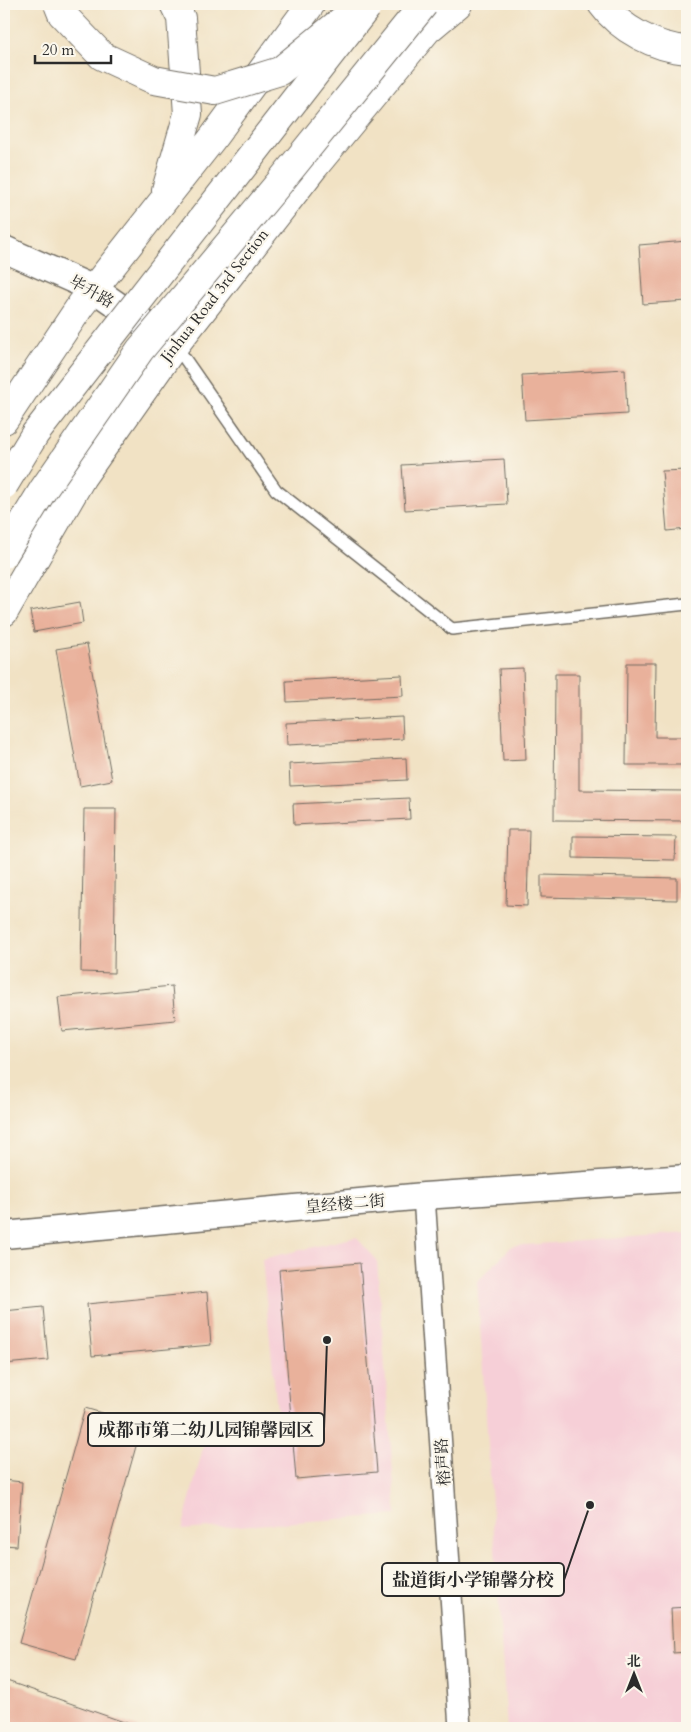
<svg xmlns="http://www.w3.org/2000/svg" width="691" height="1732" font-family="Cardo,'Noto Serif SC',serif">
<rect width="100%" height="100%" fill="#fbf7ec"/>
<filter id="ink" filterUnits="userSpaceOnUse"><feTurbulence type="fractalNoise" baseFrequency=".02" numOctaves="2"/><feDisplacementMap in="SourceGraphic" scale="10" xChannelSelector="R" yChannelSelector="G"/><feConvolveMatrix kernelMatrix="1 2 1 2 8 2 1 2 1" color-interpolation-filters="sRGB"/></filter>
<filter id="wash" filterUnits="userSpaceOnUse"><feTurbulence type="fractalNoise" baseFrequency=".0096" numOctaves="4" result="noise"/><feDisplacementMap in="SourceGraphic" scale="20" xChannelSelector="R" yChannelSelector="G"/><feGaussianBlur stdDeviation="1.12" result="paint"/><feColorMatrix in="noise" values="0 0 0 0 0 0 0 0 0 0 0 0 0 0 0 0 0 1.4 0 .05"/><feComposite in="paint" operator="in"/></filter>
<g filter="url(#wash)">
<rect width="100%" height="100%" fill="#f1e2c4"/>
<path fill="#f6cfd7" d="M687,1233V1728H507L477,1282L512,1246Z
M356,1237L377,1260L396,1515L182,1530L208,1428L278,1421L262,1259Z"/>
<g id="blocks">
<path fill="#e9b19b" d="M687,241V301L643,304L639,245Z
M625,369L627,414L525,420L522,375Z
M504,459L507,504L405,510L402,465Z
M687,470V529L667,531L662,471Z
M80,602L83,623L34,632L30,611Z
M87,644L112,780L80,786L56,649Z
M627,663H656L655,737H687V765H626Z
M523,668L526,760L503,761L499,669Z
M555,674H579V790L687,791V821L554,820Z
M402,675L403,696L287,702L286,681Z
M402,717L403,739L287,745L286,723Z
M406,758L407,780L290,786L289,764Z
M409,798L410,819L294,825L293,804Z
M84,809H116L114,973L81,972Z
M508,830H529L527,906L506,905Z
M573,836L676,837L675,860L573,858Z
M541,875L677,878V900L541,897Z
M172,986L175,1020L62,1031L58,997Z
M360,1263L377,1472L296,1479L279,1270Z
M207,1292L211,1345L92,1356L87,1304Z
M43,1307L48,1360L4,1364V1311Z
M85,1408L142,1425L76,1659L19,1643Z
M4,1480L22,1482L17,1546L4,1545Z
M687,1607V1652L673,1653L671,1608Z
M4,1680L141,1728H4Z"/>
</g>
</g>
<g filter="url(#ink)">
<use href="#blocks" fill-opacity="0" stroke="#706b61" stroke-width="1"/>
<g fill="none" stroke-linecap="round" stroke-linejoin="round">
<g stroke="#706b61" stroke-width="14">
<path id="service" d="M176,346L276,490L452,629L687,604"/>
</g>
<g stroke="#706b61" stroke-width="24">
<path id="minor" d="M424,1196L460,1728"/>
</g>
<g stroke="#706b61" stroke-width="29">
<path id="tertiary" d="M4,249L94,289L172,343
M4,1235L424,1196L687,1178"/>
</g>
<g stroke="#706b61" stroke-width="30">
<path id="secondary" d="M166,190L188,114L181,18L174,4
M4,420L81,305L212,139L311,4
M4,612L82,477L175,345L314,167L427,30L458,4"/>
</g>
<g stroke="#706b61" stroke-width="30">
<path id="trunk" d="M602,4C620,29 656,48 687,50"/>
</g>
<use href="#service" stroke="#fff" stroke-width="11"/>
<use href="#minor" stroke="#fff" stroke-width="21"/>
<use href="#tertiary" stroke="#fff" stroke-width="26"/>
<use href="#secondary" stroke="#fff" stroke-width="28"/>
<use href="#trunk" stroke="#fff" stroke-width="28"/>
<g stroke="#706b61" stroke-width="30" stroke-linecap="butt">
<path id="primary-bridge" d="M4,485L35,434L367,7
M4,554L43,490L140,350L280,182L424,4"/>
</g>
<g stroke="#706b61" stroke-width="30" stroke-linecap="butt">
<path id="trunk-bridge" d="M58,4L62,14L102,56L154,80L215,91L280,71L362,4"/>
</g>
<use href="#primary-bridge" stroke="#fff" stroke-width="28"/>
<use href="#trunk-bridge" stroke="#fff" stroke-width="28"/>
</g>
</g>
<g text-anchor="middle" stroke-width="4.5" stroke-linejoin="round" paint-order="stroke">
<g font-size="16" fill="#2b2b2b" stroke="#fbf7ec">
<text transform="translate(92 291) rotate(29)" y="6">毕升路</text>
<text transform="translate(214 295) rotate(-52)" y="6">Jinhua Road 3rd Section</text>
<text transform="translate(345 1203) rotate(-5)" y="6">皇经楼二街</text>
<text transform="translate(442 1462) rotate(-94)" y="6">榕声路</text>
</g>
</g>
<path fill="none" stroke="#2b2b2b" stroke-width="2" d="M327 1340L324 1429M590 1505L564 1580"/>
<g fill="#2b2b2b" stroke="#fbf7ec" stroke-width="2">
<circle cx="327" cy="1340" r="5"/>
<circle cx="590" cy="1505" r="5"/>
</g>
<g fill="#fbf7ec" stroke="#2b2b2b" stroke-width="2">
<rect x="88" y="1413" width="236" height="33" rx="5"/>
<rect x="382" y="1563" width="182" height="33" rx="5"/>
</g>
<g font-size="18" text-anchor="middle" font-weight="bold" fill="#2b2b2b">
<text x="206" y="1436">成都市第二幼儿园锦馨园区</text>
<text x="473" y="1586">盐道街小学锦馨分校</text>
</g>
<rect width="691" height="1732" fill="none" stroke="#fbf7ec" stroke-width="20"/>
<g transform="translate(634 1674)" stroke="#fbf7ec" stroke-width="4" paint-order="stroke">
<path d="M0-4L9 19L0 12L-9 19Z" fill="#2b2b2b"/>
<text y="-8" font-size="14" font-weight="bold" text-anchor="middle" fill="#2b2b2b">北</text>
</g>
<path d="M35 55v8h76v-8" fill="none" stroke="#2b2b2b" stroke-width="2.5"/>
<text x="42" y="55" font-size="15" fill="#2b2b2b" stroke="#fbf7ec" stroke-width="4" paint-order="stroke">20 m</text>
</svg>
